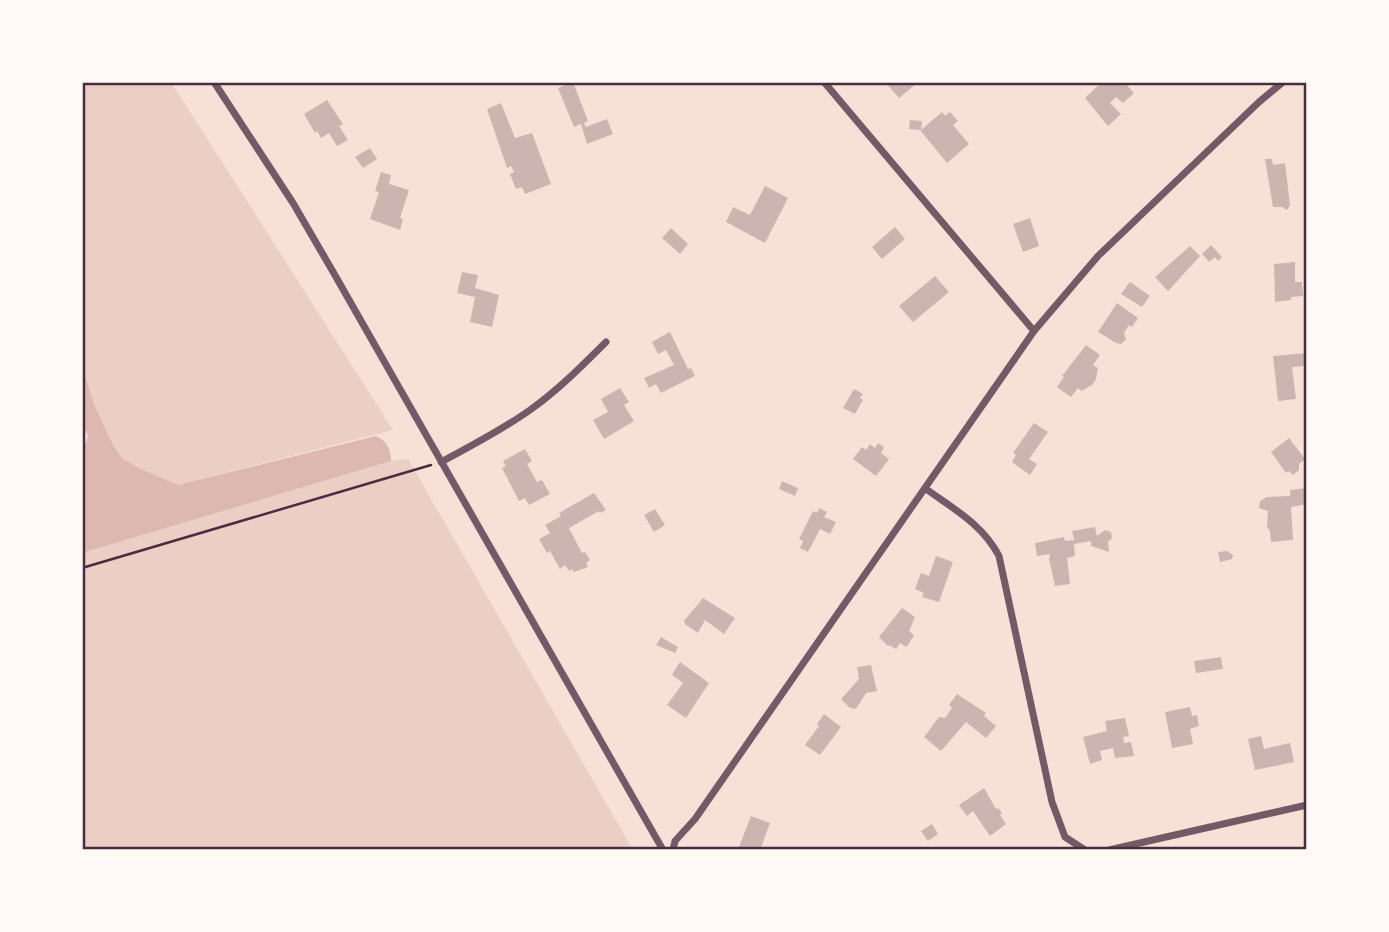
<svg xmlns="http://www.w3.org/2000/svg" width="1389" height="932" font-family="Figtree,sans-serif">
<rect width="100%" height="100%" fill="#f7e1d7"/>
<path fill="#ebcfc5" d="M82,82H171L393,430L178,485L139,468L122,458L114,447L94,407L82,367Z
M408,459L633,850H82V553L391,461Z"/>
<path fill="#dcb8b0" d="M82,367L95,407L114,447L122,458L139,468L178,485L376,436C387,441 391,449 391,461L82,553V451L88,437L82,418Z"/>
<path fill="#ccb4b1" d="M573,82L588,121L584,123L586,127L607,119L613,134L587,144L581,124L574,127L558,88Z
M885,82H914L916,84L899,98Z
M1102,82H1124L1134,93L1123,103L1116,97L1110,103L1121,114L1108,126L1085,98Z
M327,100L343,124L339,126L348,140L337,146L329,133L321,138L317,131L315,133L304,114Z
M501,103L515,138L532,133L551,184L525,194L522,187L516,189L510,174L514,172L511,166L507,168L487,109Z
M942,112L945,116L950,112L958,121L953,125L969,144L947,163L920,130L909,129L910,120L922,121L921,130Z
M370,148L377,159L363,168L355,157Z
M1265,159H1272L1273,165L1285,163L1290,205L1287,210L1282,207H1273Z
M381,172L391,175L389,184L409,190L400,218L403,219L400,230L370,219L379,192L375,191Z
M765,186L788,198L765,243L726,222L733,207L750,215Z
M1030,218L1039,246L1023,252L1013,224Z
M895,227L905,239L882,259L872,247Z
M671,228L688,244L680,254L662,238Z
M1211,245L1222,257L1218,261L1215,257L1209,262L1202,254Z
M1190,246L1200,256L1168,291L1155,277Z
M1295,262V282H1302L1303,296L1291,297V300L1275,302L1274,264Z
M462,272L478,275L475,288L499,295L492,327L470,322L475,297L457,293Z
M935,276L949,292L913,322L899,306Z
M1130,282L1150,296L1142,307L1121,294Z
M1117,303L1138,318L1132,327L1129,325L1124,333L1126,339L1121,344L1116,343L1098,332Z
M670,332L688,369L691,368L695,376L661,393L656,384L649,388L644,378L674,365L666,350L658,354L652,342Z
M1086,345L1100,355L1093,365L1098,368L1096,379L1092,385L1082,391L1078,388L1071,397L1057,387L1064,377L1062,376Z
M1307,353V366L1292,367L1296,399L1278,401L1273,356Z
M620,388L629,402L624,405L634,421L604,439L593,420L608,412L601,399Z
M854,389L863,394L860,398L863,400L855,414L843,408Z
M1034,423L1048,432L1029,459L1037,464L1030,475L1012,462L1016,455L1013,453Z
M1289,438L1305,459L1299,464V470L1293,475L1289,471L1286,473L1271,452Z
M878,443L884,447L881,453L889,459L876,476L853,459L862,447L866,450L870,444L875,448Z
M525,449L532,461L527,464L537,482L542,480L550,494L529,505L525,498L519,501L502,468L506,466L503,461Z
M782,481L798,488L795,496L779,489Z
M1307,488V504L1291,507L1293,540L1271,542L1270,531L1267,527L1268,511L1259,508L1260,501L1267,497L1290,496V490Z
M594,493L606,510L600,513L599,511L569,528L582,553L585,552L590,560L586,563L588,567L574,572L572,569L569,571L565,565L560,569L550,551L547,553L539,539L550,533L545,525L561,516L559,513Z
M819,508L827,512L824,517L836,522L830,534L820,529L808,552L800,548L803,541L799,539L813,511L817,513Z
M655,509L665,525L654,532L644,515Z
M1095,527L1097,536L1105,530L1111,532L1112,538L1108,542L1109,552L1091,546V541L1074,544L1075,556L1067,558L1070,584L1055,586L1049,559L1050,554L1037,556L1035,543L1064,537L1065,541L1074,540L1072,531Z
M1227,551L1233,555L1232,559L1220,562L1218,552Z
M936,556L953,562L939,602L922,597L924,593L915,589L921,573L929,576Z
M703,598L735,618L724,634L705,620L698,633L685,624L684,621Z
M902,608L915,617L909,631L914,635L908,645L906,647L900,643L896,649L889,645L888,646L879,637Z
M661,637L678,647L675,653L656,645Z
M1221,657L1223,669L1196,673L1194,661Z
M680,662L709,683L686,718L667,705L683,683L672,675Z
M871,665L877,691L866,693L856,709L850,708L841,699L859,679L857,667Z
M957,694L986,713L984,716L996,726L986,738L966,722L941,751L924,737L939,717L945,718L952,708L949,705Z
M1190,707L1192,716L1197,715L1199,726L1190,729L1193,744L1172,748L1165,712Z
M824,714L841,727L820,755L805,745L819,726L817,724Z
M1125,718L1129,736L1123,737L1124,743L1131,742L1134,756L1115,758L1113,748L1100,751L1102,760L1090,764L1083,737L1107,731L1105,721Z
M1261,736L1264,749L1290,743L1294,762L1255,770L1248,739Z
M984,788L996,809L998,808L1002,813L1000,815L1006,824L990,836L973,811L967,816L959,805Z
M751,816L770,823L760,850L739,847Z
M932,824L938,834L928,841L921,831Z"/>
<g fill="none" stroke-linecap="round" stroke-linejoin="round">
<path stroke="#4a2c40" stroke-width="2.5" d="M82,568L431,465"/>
<path stroke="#755966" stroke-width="7" d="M214,82L293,203L332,270L663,850
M824,82L1034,331
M441,462C471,446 502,430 530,410C557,391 582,366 606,342
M926,489C954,509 983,525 999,556L1052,802L1065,837L1085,850
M673,850L675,841L695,819L1034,331L1098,256L1259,102L1283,82
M1109,850L1307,805"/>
</g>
<rect width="1389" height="932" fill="none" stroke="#fffaf5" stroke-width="168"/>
<rect x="84" y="84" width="1221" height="764" fill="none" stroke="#4a2c40" stroke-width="2.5"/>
</svg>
